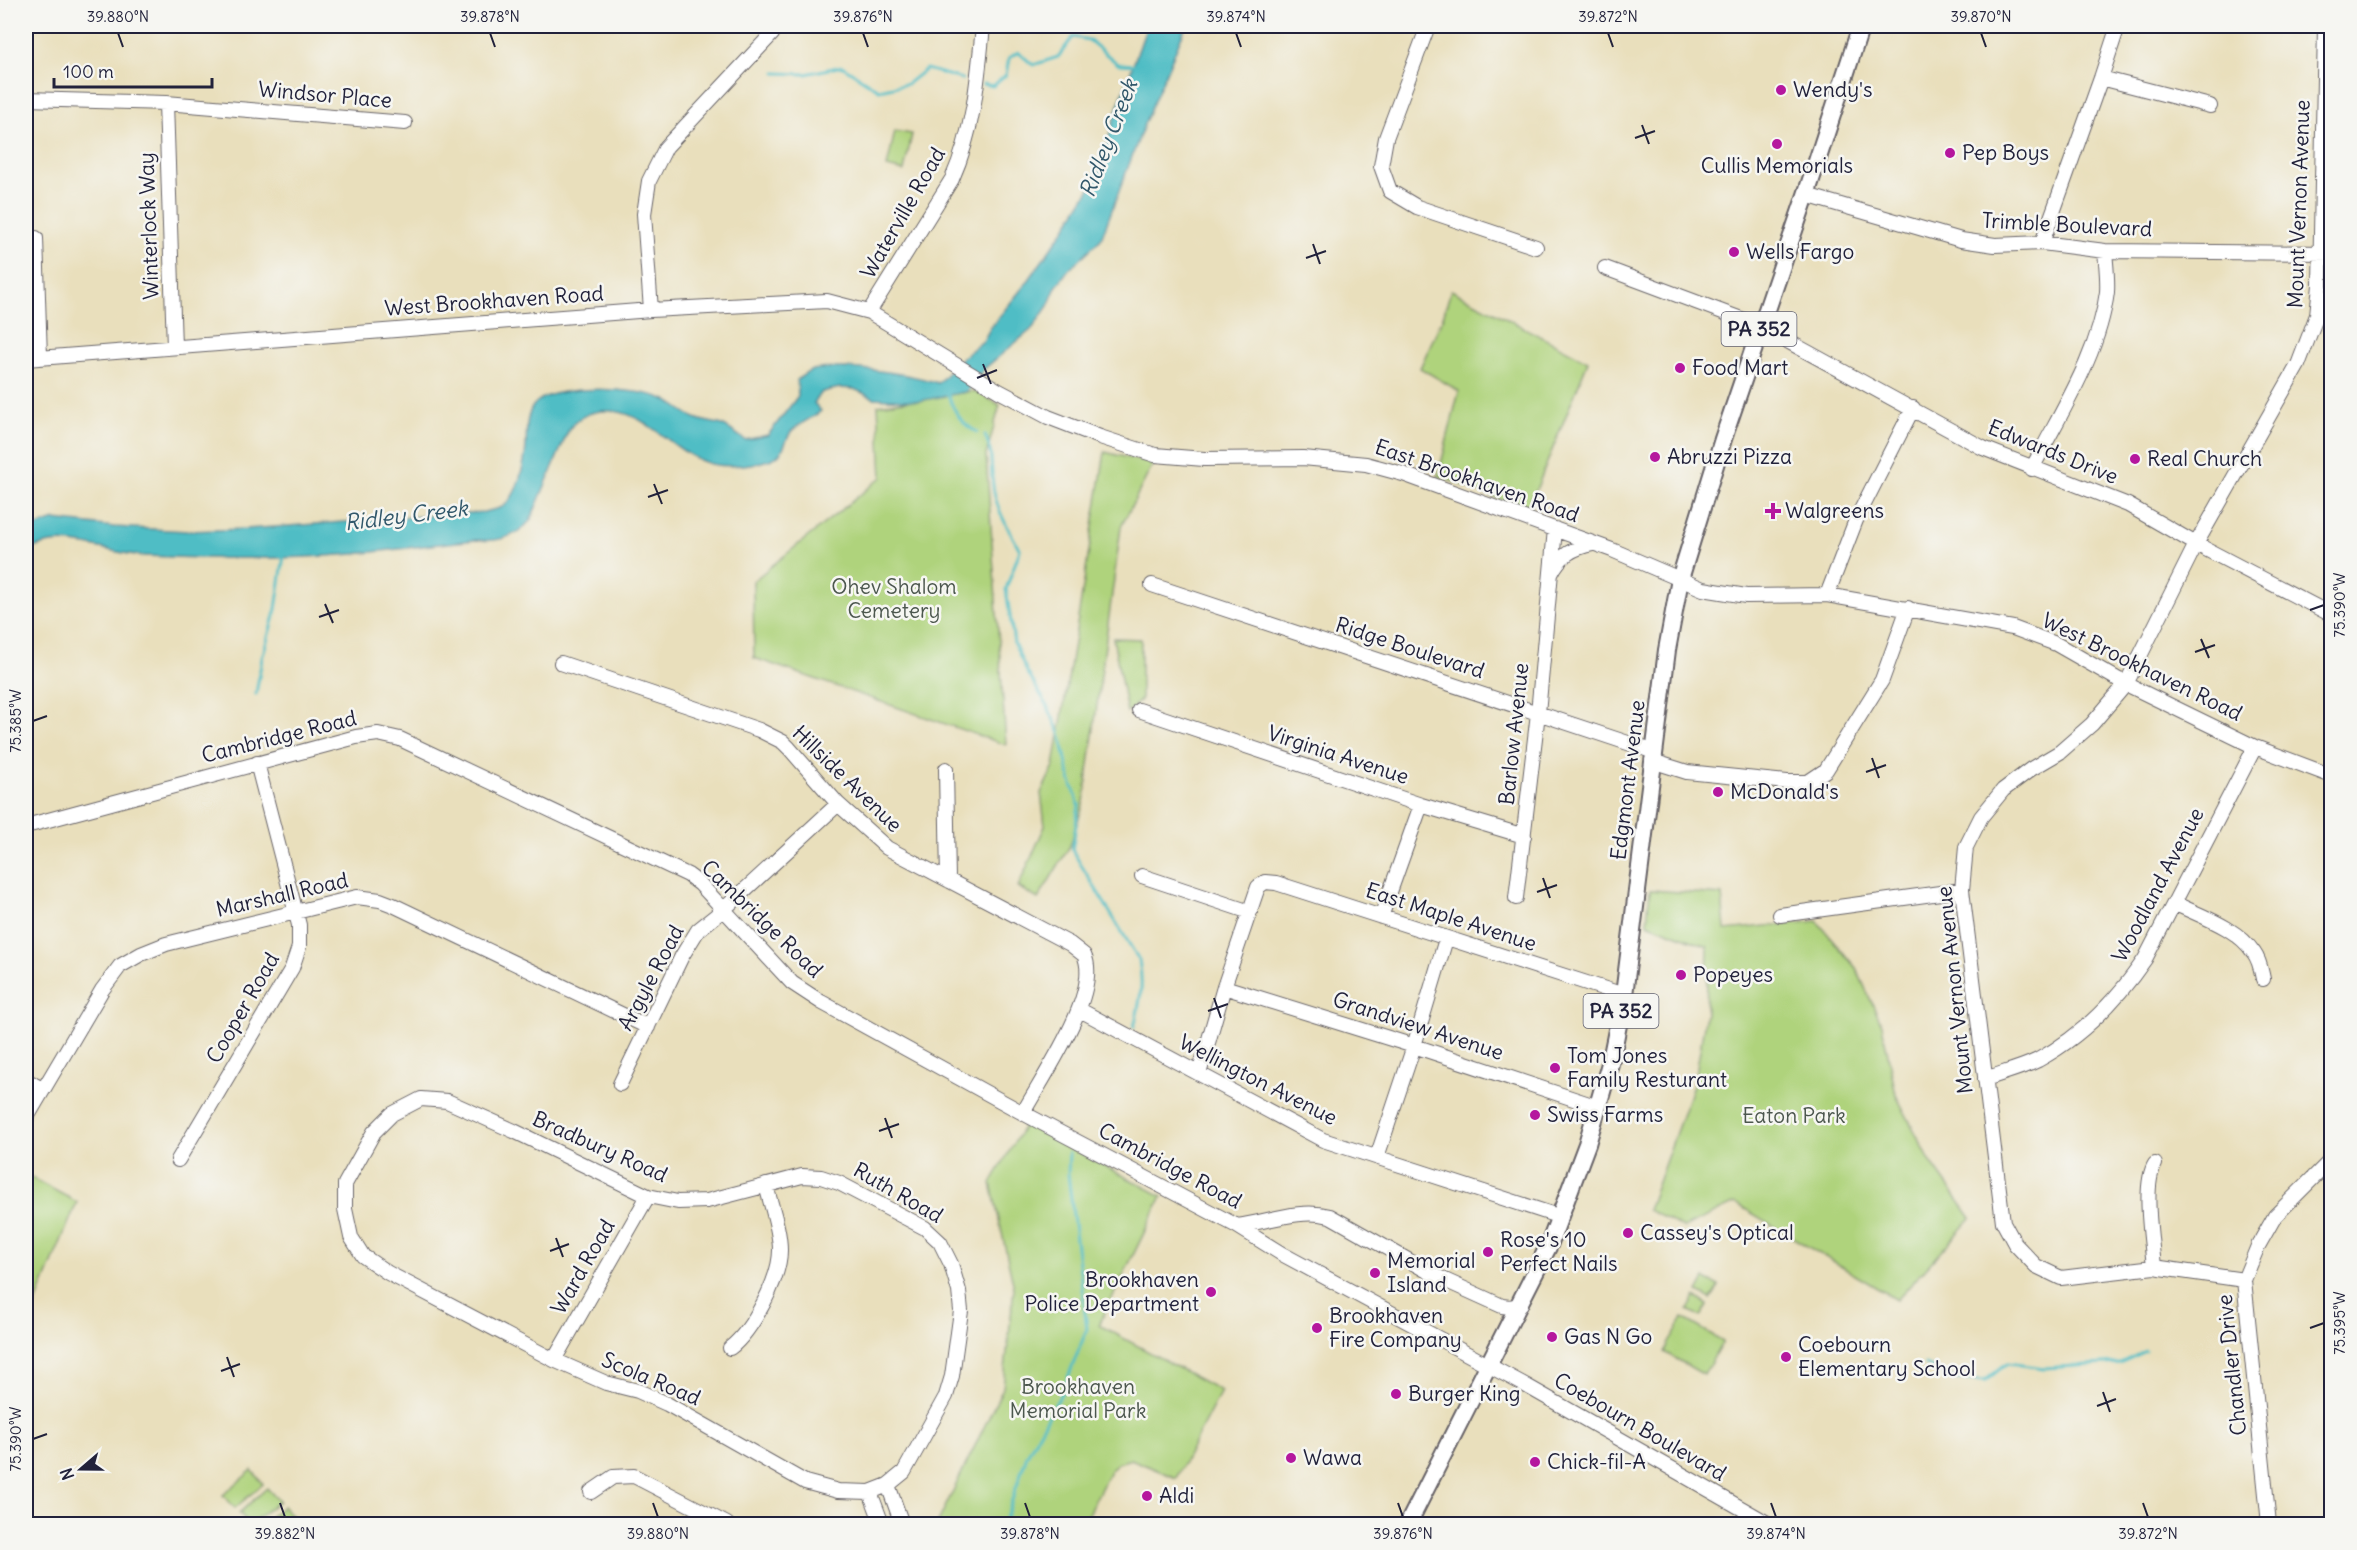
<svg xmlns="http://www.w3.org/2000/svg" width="2357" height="1550" font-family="Delius,sans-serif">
<rect width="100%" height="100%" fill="#f6f6f2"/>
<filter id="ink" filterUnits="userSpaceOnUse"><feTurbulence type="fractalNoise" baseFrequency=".0167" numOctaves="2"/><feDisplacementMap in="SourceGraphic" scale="12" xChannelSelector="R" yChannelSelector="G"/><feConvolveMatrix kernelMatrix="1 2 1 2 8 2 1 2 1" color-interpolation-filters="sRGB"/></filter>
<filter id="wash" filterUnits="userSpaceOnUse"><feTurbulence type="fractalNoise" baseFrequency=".008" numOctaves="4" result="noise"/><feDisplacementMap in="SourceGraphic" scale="24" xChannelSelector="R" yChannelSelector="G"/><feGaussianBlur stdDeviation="1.35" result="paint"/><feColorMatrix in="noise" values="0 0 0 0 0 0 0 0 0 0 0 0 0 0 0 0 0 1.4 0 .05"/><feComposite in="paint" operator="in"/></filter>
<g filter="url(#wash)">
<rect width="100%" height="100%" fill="#e9dfbc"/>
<path fill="#afd37c" stroke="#687a5c" stroke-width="1.5" d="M895,131L912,134L904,171L887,167Z
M1451,290L1588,361L1528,510L1438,476L1459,391L1420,368L1443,317Z
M974,391L1000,405L986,455L1006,745L754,658L753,581L882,477L878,405Z
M1105,452L1153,464L1121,527L1084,802L1070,846L1038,899L1018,887L1045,826L1041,793L1054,766Z
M1113,638L1141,639V700L1127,712Z
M1650,890L1722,895L1725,930L1817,921L1856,968L1882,1025L1896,1095L1930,1161L1971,1218L1897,1300L1735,1203L1684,1228L1648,1210L1695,1080L1706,1013L1708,947L1647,923Z
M1025,1124L1162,1196L1099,1325L1221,1391L1176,1478L1131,1459L1118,1463L1111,1469L1083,1524H937L1003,1388L1014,1288L991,1183Z
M26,1175L77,1202L26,1327Z
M1705,1279L1719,1286L1711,1299L1698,1292Z
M1695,1297L1708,1305L1701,1317L1688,1310Z
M1683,1318L1723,1341L1704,1375L1664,1352Z
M252,1470L263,1484L235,1508L223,1495Z
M267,1488L279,1501L250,1524L239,1513Z
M283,1506L294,1519L288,1524H262Z"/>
<path fill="#4fbdc5" stroke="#387080" stroke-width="1.5" d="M1147,26H1186L1145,122L1101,239L1068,270L1056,287L1048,306L1032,329L984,369L972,386L965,392L919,401L874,398L854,389L840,388L822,392L814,403L821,411C812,419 797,424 791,432C784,442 784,456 769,460C752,465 722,469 705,462C666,448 642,403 595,412C584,414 575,421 569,429L530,521C514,538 498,542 476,540C435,544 394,550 354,554C285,560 214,559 145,556C105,554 63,529 26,552V530L55,520L114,527L188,531L246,529L484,512C491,510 499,510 505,505C518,495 525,462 526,446C527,433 525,418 533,406C549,382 640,388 664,399C675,404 684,413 695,418C704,422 713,422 722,425C730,429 738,435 745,440L768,435L798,396L797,380C802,376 807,372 813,370C845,364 907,373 938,383L964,356L983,341L991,327L1028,281L1062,233L1098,176L1116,112Z"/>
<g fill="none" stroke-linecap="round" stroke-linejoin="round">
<path stroke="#4fbdc5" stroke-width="3" d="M776,73L806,74L842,66L879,90L907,84L926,69L962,79
M983,84L993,86L1006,75L1009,58L1018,52L1033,65L1058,57L1073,37L1089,40L1118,64L1138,65
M948,395C954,411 961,424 977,432
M985,435C994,454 990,472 994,492C998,513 1010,531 1020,550L1006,589L1014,643L1027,672L1047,705L1061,736L1070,779L1079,805L1072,850L1139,960C1144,986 1140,1002 1134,1027
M256,694L262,658L276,609L284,555
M1926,1365L1957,1379L1985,1381L2007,1363L2044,1368L2120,1363L2146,1351
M1004,1524L1027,1455L1063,1390L1087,1329L1068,1174L1069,1153"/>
</g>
</g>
<g filter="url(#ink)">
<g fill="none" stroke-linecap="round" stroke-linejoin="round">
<g stroke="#686468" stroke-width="16">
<path id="minor" d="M1428,26L1386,138L1381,166L1390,191L1417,207L1536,247
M2101,78L2210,106
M26,99L166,103L405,123
M166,103L174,347
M1806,195L1961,240L1995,245L2042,243L2105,251L2332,253
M36,238L40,357
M2042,243L2101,78L2118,26
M1605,268L1760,326L1983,448L2128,505L2196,544L2332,615
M651,310L644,214L649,181L666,147L772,34L774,26
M869,312L952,179C974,130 978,78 983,26
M26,359L651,310L827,301L869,312L999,391L1048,417L1100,437L1155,455L1204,459L1303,458L1366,464L1403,474L1612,550L1703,589L1746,596L1827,595L2013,628L2056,644L2126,684L2255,747L2332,776
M2032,469C2060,413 2099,355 2107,292C2108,279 2106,264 2105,251
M1551,574C1560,555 1573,548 1593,544
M1152,585L1655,752
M1827,595L1856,520L1913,408
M561,663L759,730L783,742L789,748L838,804L887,848L1070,944L1084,955C1102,992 1042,1078 1023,1113
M1139,710L1421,805L1524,836
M1652,761L1687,772L1787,782H1808L1826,770L1882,680L1908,608
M946,769L948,880
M26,826L356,737L378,734L400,739L688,875L700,884L792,983L821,1002L1023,1113L1237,1226L1282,1254L1525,1385L1769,1524
M1142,876L1250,912
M1516,898L1538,713L1555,529
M2174,903C2200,916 2237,927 2254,953C2260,961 2261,970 2263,979
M1780,915L1962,890
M1381,917L1421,805
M1224,987L1414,1046L1598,1107
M1080,1010L1323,1140L1561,1217
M1199,1074L1224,987L1258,887L1265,882L1276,883L1624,995
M1985,1079C2002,1073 2022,1068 2038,1060C2082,1036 2117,1000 2145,959L2255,747
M26,1080L42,1089
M620,1084L682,956L698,930L723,910L838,804
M421,1099L447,1101L514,1131L648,1196L678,1202L707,1201L802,1176L821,1177L839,1183L925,1228L940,1242L951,1264L959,1291L961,1311L952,1376L946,1396L904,1472L888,1485L870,1492L838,1491L805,1482L667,1404L638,1391L606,1383L554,1360L388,1273L363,1256L351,1237L345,1209V1184L374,1132L392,1114Z
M26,1119L102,990L120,966L141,954L166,944L357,897L380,900L393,905L648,1027
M1377,1157L1414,1046L1446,939
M178,1160L292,968L299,947V925L257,763
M1237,1226C1268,1222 1299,1208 1330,1216L1438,1277L1502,1306L1510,1307L1521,1305
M2154,1267C2152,1241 2142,1185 2155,1164
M2244,1280L2154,1267L2061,1278L2036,1266L2015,1244L2003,1222L1962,890L1966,847L1981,817L2003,790L2031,769L2060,752L2092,724L2126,684L2196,544L2298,365L2317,315L2320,285L2325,26
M730,1348C752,1331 780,1279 780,1250C780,1229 771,1206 766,1185
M554,1360L648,1196
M888,1485L902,1524
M591,1492L613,1477L634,1476L727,1524
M870,1492L882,1524
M2269,1524L2244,1280L2258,1246L2275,1216L2332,1159"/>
</g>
<g stroke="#686468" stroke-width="20">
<path id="major" d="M1408,1524L1549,1245L1587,1144L1611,1060L1624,995L1667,650L1680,579L1723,439L1806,195L1861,26"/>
</g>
<use href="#minor" stroke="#fff" stroke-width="14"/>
<use href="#major" stroke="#fff" stroke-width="16"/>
</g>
</g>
<path fill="none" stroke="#22223b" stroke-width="2" d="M118,33L123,47M490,33L495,47M863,33L868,47M1236,33L1241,47M1608,33L1613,47M1981,33L1986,47M1642,125L1649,144M1635,138L1655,131M1313,244L1320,264M1306,258L1326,251M983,364L991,384M977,378L997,370M654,484L662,504M648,497L668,490M325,604L333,623M2310,610L2324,605M319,617L339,610M2201,639L2209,658M2195,652L2215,645M33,721L47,716M1872,758L1879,778M1866,772L1886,765M1543,878L1550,898M1537,892L1557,885M1214,998L1221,1018M1208,1011L1228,1004M885,1118L892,1138M879,1131L899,1124M556,1238L563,1257M550,1251L569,1244M2310,1328L2324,1323M227,1357L234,1377M221,1371L240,1364M2103,1392L2110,1412M2097,1406L2116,1399M33,1439L47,1434M280,1503L285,1517M653,1503L658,1517M1025,1503L1030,1517M1398,1503L1403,1517M1771,1503L1776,1517M2143,1503L2148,1517"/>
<g fill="#b5179e" stroke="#f6f6f2" stroke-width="2">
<circle cx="1781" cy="90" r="6"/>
<circle cx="1777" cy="144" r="6"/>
<circle cx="1950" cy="153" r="6"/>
<circle cx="1734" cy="252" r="6"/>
<circle cx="1680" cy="368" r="6"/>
<circle cx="1655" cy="457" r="6"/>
<circle cx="2135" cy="459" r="6"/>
<path d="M1770 502h6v6h6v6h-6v6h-6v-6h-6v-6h6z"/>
<circle cx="1718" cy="792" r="6"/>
<circle cx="1681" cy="975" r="6"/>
<circle cx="1555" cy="1068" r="6"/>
<circle cx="1535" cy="1115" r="6"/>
<circle cx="1628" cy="1233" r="6"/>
<circle cx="1488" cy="1252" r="6"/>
<circle cx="1375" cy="1273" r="6"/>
<circle cx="1211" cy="1292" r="6"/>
<circle cx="1317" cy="1328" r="6"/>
<circle cx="1552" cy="1337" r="6"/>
<circle cx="1786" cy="1357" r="6"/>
<circle cx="1396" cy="1394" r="6"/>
<circle cx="1291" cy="1458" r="6"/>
<circle cx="1535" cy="1462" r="6"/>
<circle cx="1147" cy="1496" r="6"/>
</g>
<g text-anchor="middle" stroke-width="5" stroke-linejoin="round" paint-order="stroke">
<g fill="#f6f6f2" stroke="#626272" stroke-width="1.5">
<rect x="1721.5" y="312" width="75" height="34" rx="4.5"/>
<rect x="1583.5" y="994" width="75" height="34" rx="4.5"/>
</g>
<g font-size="20" font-weight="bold" fill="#22223b">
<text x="1759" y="336">PA 352</text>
<text x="1621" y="1018">PA 352</text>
</g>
<g font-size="21" fill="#22223b" stroke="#f6f6f2" text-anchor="start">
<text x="1793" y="97">Wendy's</text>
<text x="1962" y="160">Pep Boys</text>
<text x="1777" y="173" text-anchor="middle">Cullis Memorials</text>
<text x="1746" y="259">Wells Fargo</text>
<text x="1692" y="375">Food Mart</text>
<text x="1667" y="464">Abruzzi Pizza</text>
<text x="2147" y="466">Real Church</text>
<text x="1785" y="518">Walgreens</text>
<text x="1730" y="799">McDonald's</text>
<text x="1693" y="982">Popeyes</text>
<text x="1567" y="1063">Tom Jones<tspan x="1567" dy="24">Family Resturant</tspan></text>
<text x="1547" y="1122">Swiss Farms</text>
<text x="1640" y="1240">Cassey's Optical</text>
<text x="1500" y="1247">Rose's 10<tspan x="1500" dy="24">Perfect Nails</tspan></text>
<text x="1387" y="1268">Memorial<tspan x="1387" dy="24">Island</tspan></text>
<text x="1199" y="1287" text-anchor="end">Brookhaven<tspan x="1199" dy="24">Police Department</tspan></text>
<text x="1329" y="1323">Brookhaven<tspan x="1329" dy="24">Fire Company</tspan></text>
<text x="1564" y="1344">Gas N Go</text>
<text x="1798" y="1352">Coebourn<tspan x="1798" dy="24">Elementary School</tspan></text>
<text x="1408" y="1401">Burger King</text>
<text x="1303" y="1465">Wawa</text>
<text x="1547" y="1469">Chick-fil-A</text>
<text x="1159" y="1503">Aldi</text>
</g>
<g font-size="21" fill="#22223b" stroke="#f6f6f2">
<text transform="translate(325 95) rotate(5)" y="7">Windsor Place</text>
<text transform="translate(2299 204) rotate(-88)" y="7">Mount Vernon Avenue</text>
<text transform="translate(903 213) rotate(-60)" y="7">Waterville Road</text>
<text transform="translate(2067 225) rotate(3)" y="7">Trimble Boulevard</text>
<text transform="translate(149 226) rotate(-92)" y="7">Winterlock Way</text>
<text transform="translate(494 301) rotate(-4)" y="7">West Brookhaven Road</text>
<text transform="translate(2053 452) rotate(22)" y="7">Edwards Drive</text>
<text transform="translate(1477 481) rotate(19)" y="7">East Brookhaven Road</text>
<text transform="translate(1410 648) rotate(18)" y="7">Ridge Boulevard</text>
<text transform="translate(2142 667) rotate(26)" y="7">West Brookhaven Road</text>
<text transform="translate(1514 734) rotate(-84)" y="7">Barlow Avenue</text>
<text transform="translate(279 737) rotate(-14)" y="7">Cambridge Road</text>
<text transform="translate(1338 755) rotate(18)" y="7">Virginia Avenue</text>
<text transform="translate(847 779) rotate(44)" y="7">Hillside Avenue</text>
<text transform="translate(1628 780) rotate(-83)" y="7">Edgmont Avenue</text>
<text transform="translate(2158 885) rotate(-62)" y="7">Woodland Avenue</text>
<text transform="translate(282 895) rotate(-13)" y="7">Marshall Road</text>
<text transform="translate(1451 917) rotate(18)" y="7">East Maple Avenue</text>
<text transform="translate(762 919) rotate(44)" y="7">Cambridge Road</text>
<text transform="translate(651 978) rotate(-62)" y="7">Argyle Road</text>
<text transform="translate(1955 990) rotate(-96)" y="7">Mount Vernon Avenue</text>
<text transform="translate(243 1008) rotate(-60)" y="7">Cooper Road</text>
<text transform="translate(1418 1026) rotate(18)" y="7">Grandview Avenue</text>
<text transform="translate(1258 1080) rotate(27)" y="7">Wellington Avenue</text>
<text transform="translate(600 1147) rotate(24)" y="7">Bradbury Road</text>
<text transform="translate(1170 1166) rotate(28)" y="7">Cambridge Road</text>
<text transform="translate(898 1193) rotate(30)" y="7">Ruth Road</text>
<text transform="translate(583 1267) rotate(-60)" y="7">Ward Road</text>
<text transform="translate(2232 1365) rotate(-96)" y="7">Chandler Drive</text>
<text transform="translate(651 1379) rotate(23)" y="7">Scola Road</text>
<text transform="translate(1640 1427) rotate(30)" y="7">Coebourn Boulevard</text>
</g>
<g font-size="21" fill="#4c574e" stroke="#f6f6f2">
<text x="894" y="594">Ohev Shalom<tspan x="894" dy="24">Cemetery</tspan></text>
<text x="1794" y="1123">Eaton Park</text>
<text x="1078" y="1394">Brookhaven<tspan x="1078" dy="24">Memorial Park</tspan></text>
</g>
<g font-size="22" font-style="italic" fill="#32586b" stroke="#f6f6f2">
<text transform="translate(1108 138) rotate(-69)" y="8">Ridley Creek</text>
<text transform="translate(406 515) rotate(-7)" y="8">Ridley Creek</text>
</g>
</g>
<rect width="2357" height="1550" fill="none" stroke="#f6f6f2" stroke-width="66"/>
<g transform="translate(81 1469) rotate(250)" stroke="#f6f6f2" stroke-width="4.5" paint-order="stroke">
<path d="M0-4.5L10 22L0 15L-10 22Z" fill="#22223b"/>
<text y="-9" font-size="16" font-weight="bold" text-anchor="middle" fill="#22223b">N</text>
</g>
<path d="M54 78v9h158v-9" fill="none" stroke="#22223b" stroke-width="3"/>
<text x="63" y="78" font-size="18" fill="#22223b" stroke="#f6f6f2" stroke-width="4.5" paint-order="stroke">100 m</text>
<rect x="33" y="33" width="2291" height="1484" fill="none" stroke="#22223b" stroke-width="2"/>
<g font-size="15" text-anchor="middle" fill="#22223b">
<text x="118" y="22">39.880°N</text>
<text x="490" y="22">39.878°N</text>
<text x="863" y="22">39.876°N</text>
<text x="1236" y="22">39.874°N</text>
<text x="1608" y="22">39.872°N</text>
<text x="1981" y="22">39.870°N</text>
<text transform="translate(2340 605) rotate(-90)" y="5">75.390°W</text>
<text transform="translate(16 721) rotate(-90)" y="5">75.385°W</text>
<text transform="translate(2340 1323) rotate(-90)" y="5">75.395°W</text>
<text transform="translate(16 1439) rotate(-90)" y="5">75.390°W</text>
<text x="285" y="1539">39.882°N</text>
<text x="658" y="1539">39.880°N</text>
<text x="1030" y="1539">39.878°N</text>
<text x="1403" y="1539">39.876°N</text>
<text x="1776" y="1539">39.874°N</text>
<text x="2148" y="1539">39.872°N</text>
</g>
</svg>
